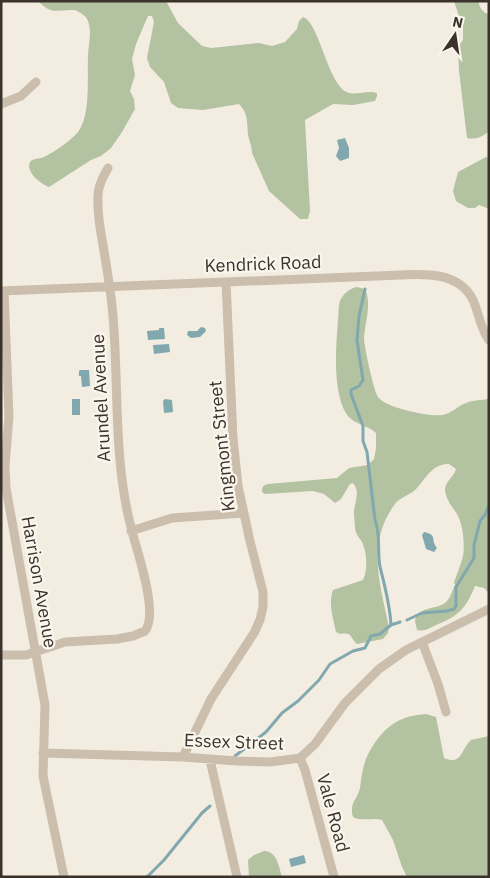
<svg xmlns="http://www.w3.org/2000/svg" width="490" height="878" font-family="'IBM Plex Sans',sans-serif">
<rect width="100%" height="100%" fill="#f3ede1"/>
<path fill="#b3c2a1" d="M38,1H166L178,23L202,46L211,48L259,43L272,46L285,42L297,29L299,21L303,17C320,23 328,87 349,93C358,95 367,90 377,93V96L375,101L353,105L333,104L305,120L310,211L308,219H300L269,191L252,153C252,146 249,141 248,134C247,122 248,113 239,104L203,110L178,108L171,103L164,82L150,67L147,58L154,22L152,16H148L136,44L132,59L135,75L130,91L134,99L135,109L122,132L111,148L101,156L91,160L49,187C41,184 25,172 30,162C33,158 40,159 44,157C56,151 69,142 78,132C91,115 87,77 88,57C88,45 93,30 87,19C85,15 79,12 75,10C57,9 53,16 38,1Z
M454,1H478C480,7 482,13 489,14V131C483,137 475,140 467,138L459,71L458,47L463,40V29Z
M486,157L489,158V209L479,205L475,208H468L456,201L453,191L458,172Z
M357,287L365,289C372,304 365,322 364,338C364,346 374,392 378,397C386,408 429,417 443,415C452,413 458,406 466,403C473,400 482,400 489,399V593L484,588L475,586C466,608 459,616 436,625C430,628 424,632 417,630L415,621C418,606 435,610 445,603C450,599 452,591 455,585L454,582C457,574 461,564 463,556C465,544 463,524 457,514C452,506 446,500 445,490C445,481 454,477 456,469L449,464C433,463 426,478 417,488C411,495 400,497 395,504C366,543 380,584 389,627L388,633L383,639L357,644C349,637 353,632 340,634L336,632C333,618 328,604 333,590L363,580C368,570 367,552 362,542C359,537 356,535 355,528C355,523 354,518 354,513C354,503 361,492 353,483L350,484L341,499L335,503L324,494L313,491L265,494L262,492C262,487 263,485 268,484L337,478L349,468L368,465L374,459L376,448V433C368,425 355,425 347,415C332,392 336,346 338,320C339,314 338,306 340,301C343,294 350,288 357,287Z
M426,714L436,717L444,758C462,766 461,749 471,740L489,736V877H407L402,867L393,840L382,820C372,817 363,822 353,817C349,802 357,801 360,788C361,780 362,772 364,765C369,748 384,727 400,720C408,716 417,715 426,714Z
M264,851C277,851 279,867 282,877H249L248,860L254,855Z"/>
<path fill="#81a8af" d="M345,138L349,148V158L340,161L336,156L339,148L337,140Z
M201,327L205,328L206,331L200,337L191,338L187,335L188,331H197Z
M159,328H164L165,339L148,340L147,331L159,330Z
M169,344L170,352L154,354L153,345Z
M80,370H89L90,386L82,387L81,376H79V371Z
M72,399H80V415H72Z
M165,399L172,400L173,412L164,413L163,401Z
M424,532C438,535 430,539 437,548L434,552L426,549L422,535Z
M304,855L306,863L291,867L289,859Z"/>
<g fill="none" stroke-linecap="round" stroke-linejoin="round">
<path stroke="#81a8af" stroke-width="3" d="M365,289L359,316L357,340L363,380L359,386L351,390V394L363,426V441L367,452L375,520C381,534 377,552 380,567C385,586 390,605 391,625
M407,620L422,613L447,611L454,609L456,606V587L474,558V545L480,521L485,515L489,505
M235,756L266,732L282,713L298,701L319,680L330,664L353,651L365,648L371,636L380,634L391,625L400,622
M147,877L164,860L202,813L210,806"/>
<path stroke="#cbbead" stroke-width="9" d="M1,104L21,96L36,82
M1,291L376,276C407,276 456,265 473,300C479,313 480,328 489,340
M4,291L9,416L5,466L6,488L45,705L43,776L64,877
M131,531L172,518L244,513
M422,642L438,684L446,712
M1,655H26L65,642L117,639L133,636L145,631C159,613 137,552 132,531C113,462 119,387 113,316C111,292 107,269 103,245C100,229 97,212 98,196C98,186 103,177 108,168
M43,753L183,757L237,761L270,762L300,758L315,744L345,703L379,669L406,650L489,609
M183,757L211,699L254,633L260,620L263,607V592L250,541L238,486L233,438L226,282
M300,758L305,770L334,877
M210,760L237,877"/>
</g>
<g text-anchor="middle" stroke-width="4.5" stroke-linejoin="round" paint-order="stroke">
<g font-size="18" fill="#3a322b" stroke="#faf6ee">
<text transform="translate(263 264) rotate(-2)" y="6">Kendrick Road</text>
<text transform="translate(101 398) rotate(-93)" y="6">Arundel Avenue</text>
<text transform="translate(222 446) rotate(-96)" y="6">Kingmont Street</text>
<text transform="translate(39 582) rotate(80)" y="6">Harrison Avenue</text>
<text transform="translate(234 742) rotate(2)" y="6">Essex Street</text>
<text transform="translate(333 813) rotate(75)" y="6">Vale Road</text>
</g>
</g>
<rect width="490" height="878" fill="none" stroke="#3a322b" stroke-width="5"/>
<g transform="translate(455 35) rotate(13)" stroke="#faf6ee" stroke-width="4" paint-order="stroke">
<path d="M0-4L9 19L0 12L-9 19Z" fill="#3a322b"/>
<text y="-8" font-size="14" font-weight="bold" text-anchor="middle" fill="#3a322b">N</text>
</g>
</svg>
